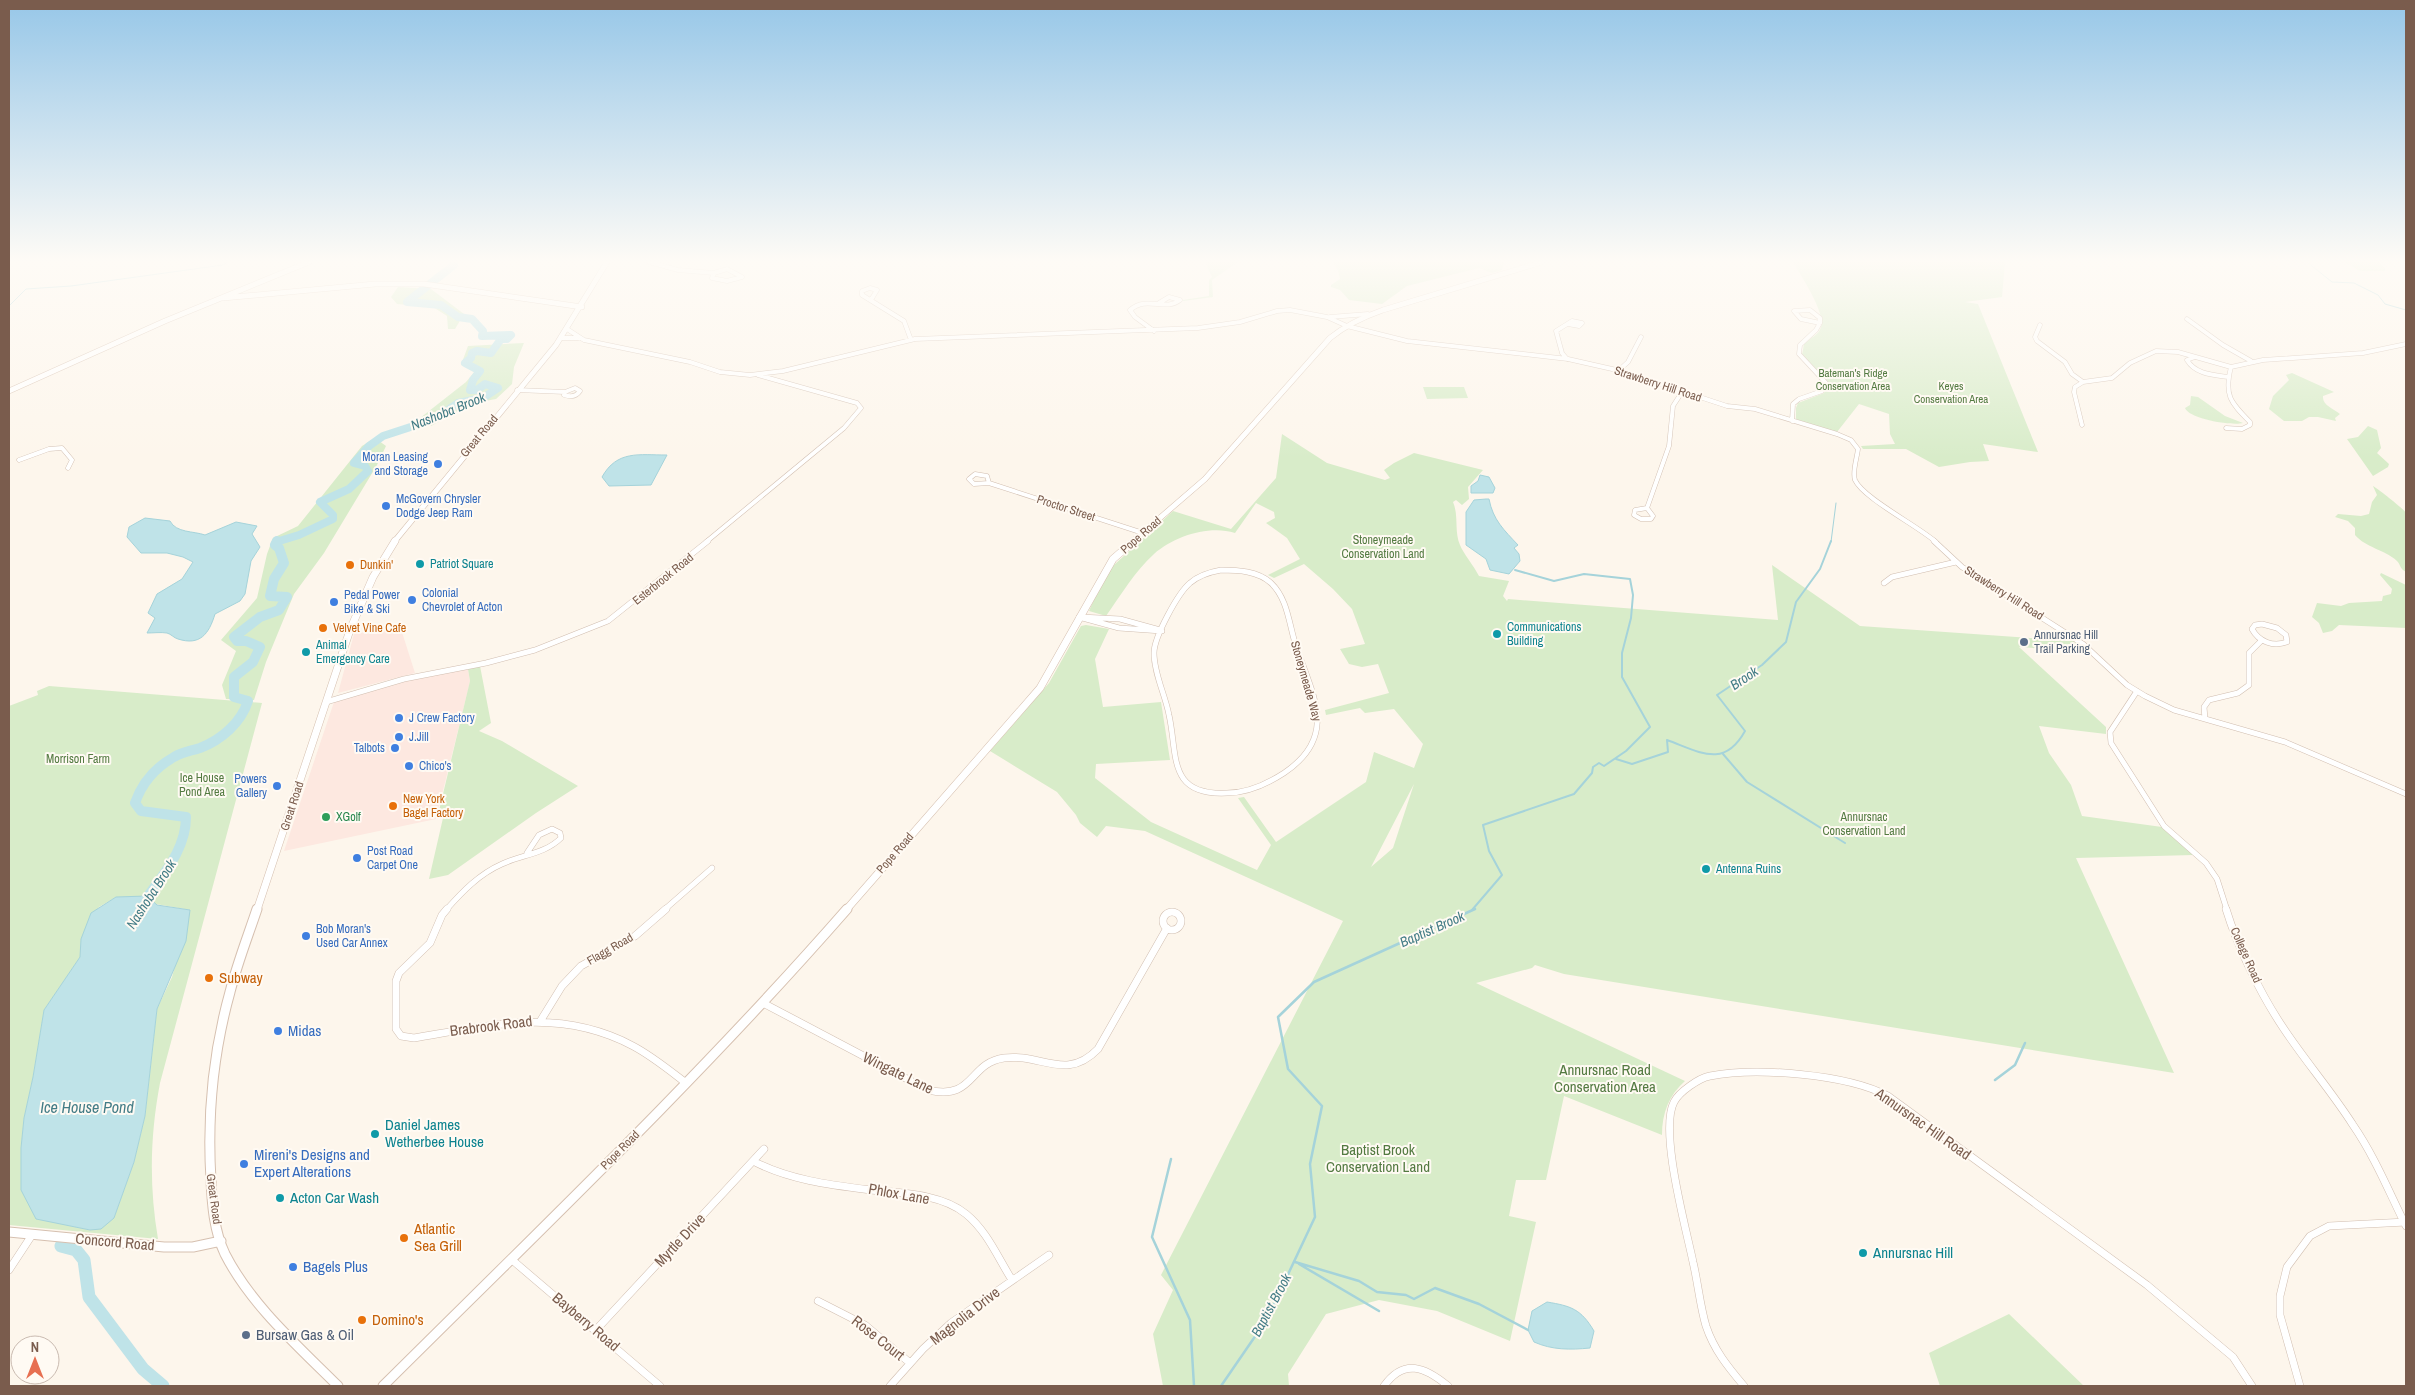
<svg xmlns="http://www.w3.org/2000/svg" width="2415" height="1395" font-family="'Archivo Narrow',sans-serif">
<rect width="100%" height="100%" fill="#fdf6ec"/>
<path fill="#fde8e0" d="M400,626L415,673L338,693L354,634Z
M468,669L470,681L468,690L436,819L284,851L334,702L391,683Z"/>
<path fill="#d8ecc9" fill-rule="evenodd" d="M1205,262H1238L1212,280L1213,297L1183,301V300L1209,296V280L1212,277Z
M1332,262H1504L1502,270L1492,273L1479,268L1407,286L1382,304L1349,300L1340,290L1331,287V285L1340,279L1338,270Z
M1793,262H2005L2002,297L1965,302L1978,304L2038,452L1983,444L1989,461L1970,462L1939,467L1906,449H1863L1861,446L1895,444L1890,434L1889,414L1859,404L1837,432L1796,420V408L1798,403L1824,393L1828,384C1824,371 1809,367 1802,355L1804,344C1810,338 1819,335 1821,327C1826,313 1801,276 1793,262Z
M2344,262H2378L2385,268V271H2360Z
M398,287L431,289L464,314L455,329H448L447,316L433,307L397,304L391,297Z
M524,343L514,367L512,384L496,399L474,403L431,426L415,422L466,382L476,370L461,365L468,346Z
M2292,373L2334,392L2323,396C2322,405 2333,408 2340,414L2335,418L2336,421L2318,417H2309L2302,421H2284L2269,409L2273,396L2289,380L2286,375Z
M1423,387H1464L1468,398L1427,399Z
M2191,396L2198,397L2225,416L2243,423C2232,426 2189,419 2185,408L2190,405Z
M2368,426L2377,430L2381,448L2377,453L2389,464L2388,467L2373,476L2347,439L2358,437Z
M1282,434L1327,463L1385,480L1390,478L1384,470L1394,463L1414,453L1483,470L1468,487L1469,499L1462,505L1456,500L1453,502C1459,516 1454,531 1460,545C1463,553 1474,566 1479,576L1509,581L1503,596L1507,601L1508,599L1778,620L1772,565L1860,626L2073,641L2088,652L2019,647L2106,727V734L2039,726L2049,753L2071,785L2082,816L2162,827L2194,855L2076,858L2174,1073L1564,974L1535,965L1532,968L1476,983L1685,1081C1669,1095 1662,1113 1662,1135L1564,1096L1546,1180H1516L1509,1216L1536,1222L1510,1341L1437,1311L1379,1300L1326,1314L1288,1374L1289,1386H1163L1153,1334L1173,1290L1161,1275L1343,921L1145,831L1106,826L1097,837L1080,823L1076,815L1057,792L990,751L1049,683L1081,626L1086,625L1109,629L1095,659L1103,707L1161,702L1170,760L1096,764L1095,778L1151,822L1257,870L1271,845L1238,798L1244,797L1276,842L1366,782L1374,752L1414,768L1423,744L1394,709L1365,713L1360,708L1326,715L1325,710L1389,693L1378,664L1362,667L1349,664L1340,649L1365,644L1352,609L1333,589L1304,564L1274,578L1268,575L1300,559L1287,538L1266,523L1275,518L1274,512L1256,503L1235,533C1209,525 1175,536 1154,554C1135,571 1121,595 1106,616L1089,611L1103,579L1114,565L1173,511L1231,529L1276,478ZM1414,784L1393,848L1371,867Z
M375,438L386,446L377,465L324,553L294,594L266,662L254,700L226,699L222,685L236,651L221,640L257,598L267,554L273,538L298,526L362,446Z
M2373,486C2378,489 2404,509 2406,513V572C2399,568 2401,565 2397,561C2384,549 2366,548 2355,535V528L2348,521L2335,517L2338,514L2361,516L2369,514L2372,502L2377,495Z
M2381,573L2406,585V628L2339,625L2332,631L2323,633L2319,623L2312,617L2317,603L2341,606L2349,603L2382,601L2383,596L2391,594L2392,589L2380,575Z
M480,666L491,723L479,731L502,741L578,786L536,813L448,875L429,879L443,818L437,819L470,681L468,669Z
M49,686L262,703L160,1083C150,1136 149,1186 158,1239L9,1225V706L38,695L37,691ZM116,897L190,910L172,977L157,1009L145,1116L134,1162L114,1218L90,1230L66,1225L21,1190V1148L24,1118L33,1077L44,1010L80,957L81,939L99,907Z
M2009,1314L2084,1386H1940L1929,1353Z"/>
<path fill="#bfe3e8" stroke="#a5d3da" d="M667,455L651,485L609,486L602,477C617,450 639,455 667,455Z
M1480,475L1489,477L1495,488L1493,493H1471V486L1478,481Z
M1486,499H1489C1493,520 1504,530 1518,545L1514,548L1519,554L1520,561L1509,574L1490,570L1486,559L1466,545V512L1474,500Z
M145,518L170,521C176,533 194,531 205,535L236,522L257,526L252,534L260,547L251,561L245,594L240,601L215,614C209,634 200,646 178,639C174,638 171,634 167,633C161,632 153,633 147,633L155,618L148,613L157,594L182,579L193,562L183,557L167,553H141L127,537L129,527Z
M147,896L157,905L190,910L186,941L157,1009L145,1116L134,1162L114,1218L101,1229L90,1230L36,1219L21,1190V1148L24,1118L33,1077L44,1010L80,957L81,939L91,913L116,897Z
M1547,1302C1571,1306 1581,1309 1594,1331L1590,1348C1570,1350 1552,1350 1534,1342L1528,1330L1532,1311Z"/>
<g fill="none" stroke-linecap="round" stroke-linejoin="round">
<path stroke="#a5d3da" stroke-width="1" d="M2307,262L2332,282L2354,283L2378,295L2385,304L2406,310
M9,306L26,289L71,286L223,265L227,262
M1831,542L1836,503"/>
<path stroke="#a5d3da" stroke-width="2" d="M1723,754L1747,782L1845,843
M1616,759L1632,764L1668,752L1667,740C1700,752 1724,769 1745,731L1717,695L1762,665L1786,642L1796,602L1820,569L1831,541
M1472,910L1502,875L1489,851L1483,825L1574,794L1592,773L1593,767L1599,763L1604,766L1626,751L1650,727L1622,677V653L1631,618L1633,595L1630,579L1584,574L1554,581L1515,570"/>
<path stroke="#a5d3da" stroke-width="2.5" d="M1995,1080L2015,1065L2025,1043
M1171,1159L1152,1237L1190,1320L1194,1386
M1295,1262L1359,1281L1377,1292L1406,1295L1414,1299L1435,1288L1479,1304L1528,1330
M1299,1264L1379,1311
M1221,1386L1267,1319L1315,1217L1310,1164L1322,1106L1288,1069L1278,1017L1314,982L1475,909"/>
<path stroke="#bfe3e8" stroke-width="8" d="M276,542L299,535L333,519V515L320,502L349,489L368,471L365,466L354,463L369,446L383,436L435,419L458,403L483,398L498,388L485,384L477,390H470L473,380L480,371L465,363L471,358L472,353L477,351L491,353L501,339H507L511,335L482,336L483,331L472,319L458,317L441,305L407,302L454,265L453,262"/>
<path stroke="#bfe3e8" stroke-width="10" d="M140,908C158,879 186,853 186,817L141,811L135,803C142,783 156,767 174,757C182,752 191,751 200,748C221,740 241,723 248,701L234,697V677L253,662L260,647L246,641H237L234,637L260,617L279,610L287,597L270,596L274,579L284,563L279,548L275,545L277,541"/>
<path stroke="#bfe3e8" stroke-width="13" d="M61,1246L76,1250L84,1260L89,1297L143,1369L163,1386"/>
<g stroke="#d1beb0" stroke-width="5">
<path id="street-far2" d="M649,262L678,270L714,273
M727,269L742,277L727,281L712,278L714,273Z
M871,300L877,290L870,288L862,291V295L904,321L911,340
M1810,310L1820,318V323L1801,319L1794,311Z
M1330,317L1368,314
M2187,319L2223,345L2251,361
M2040,325L2035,337L2037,341L2065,362L2072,374L2083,382L2075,387L2074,392L2082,425
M567,329L584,340L690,362L720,372L750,375L783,371L915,339L1198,328L1240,322L1277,311L1290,310L1327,317L1347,326L1407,341L1568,359L1621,371L1727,406L1755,409L1837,434L1851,440L1858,449C1857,458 1852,472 1855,480C1863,498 1918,526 1936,542
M1154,331L1135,317L1130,310C1147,295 1165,312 1180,300L1169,297L1159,303
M561,338H578
M2195,357L2187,360C2195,374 2213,375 2228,377
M1567,359L1562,353L1556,331L1572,321L1582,323L1579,326L1568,324
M1618,371L1628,362L1641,337
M2083,382L2112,378L2130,363L2156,351L2178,352L2231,367
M575,388L580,391C576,397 570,397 564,395L565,392Z
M517,390L565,392
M1792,421L1793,404L1799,399L1822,391L1826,383L1799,354L1800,345L1816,330L1820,323
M2226,428L2242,429L2250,425V422C2230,402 2224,395 2231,367L2263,360L2363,353L2406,344
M19,460L49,449L62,448L72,460L68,468
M975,474L987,476L989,483L974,484L969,479Z
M989,483L1143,533
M1647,508L1653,516L1651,519H1641L1634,515L1635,510Z
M1647,508L1669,446L1673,406L1682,392
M706,542L844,428L861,408L857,403L758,375"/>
</g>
<g stroke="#d1beb0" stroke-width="6">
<path id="street-far1" d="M1934,541L1962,567L2083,644L2127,685L2145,696L2174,710L2285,742L2406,794
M1221,570C1238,570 1258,571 1271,583C1288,599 1289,625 1296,646C1313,696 1339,736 1284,773C1267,784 1248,793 1227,793C1167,796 1178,755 1169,715C1165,694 1154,674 1154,653C1154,637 1178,593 1190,583C1199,575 1210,572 1221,570Z
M1884,583L1892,577L1956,562
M1079,617L1119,628L1162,631
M1080,617L1120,619L1160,630
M2262,624L2277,628L2286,635L2287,642C2273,647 2259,642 2252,629L2255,625Z
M2137,691L2110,732L2111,743L2164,826L2206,863L2217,879L2227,910
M326,702L404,679L486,663L535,650L608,621L708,541
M2205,719L2204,707L2209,700L2238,693L2249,685V653L2262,640
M446,910C462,892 479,874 502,864C521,855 545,854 561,838L560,833L552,829L539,835L527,853
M664,910L712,868"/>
</g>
<g stroke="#d1beb0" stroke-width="8">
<path id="street" d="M447,909L442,915L430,943L399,973L396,981V1029L401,1036L414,1038C491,1025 560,1007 633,1046C652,1056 669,1070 686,1083
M2226,909C2238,948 2261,995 2284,1029C2306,1062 2332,1092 2353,1125C2375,1157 2389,1192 2406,1226
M1163 921a9 9 0 1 1 18 0a9 9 0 1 1-18 0Z
M763,1003L928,1090C975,1101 968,1063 1004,1058C1041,1053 1066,1082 1098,1049L1167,928
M541,1020L562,986L581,966L635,936L666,909
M753,1161C789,1180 831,1185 871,1190C902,1193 942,1194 966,1214C987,1231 998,1258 1012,1280
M511,1259L660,1386
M9,1270L32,1235
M818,1301L865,1325L910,1363
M595,1331L764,1149
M890,1386L923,1349L951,1323L1049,1255
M1384,1386C1404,1358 1425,1367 1448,1386
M1744,1386C1728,1367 1714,1350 1706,1326C1700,1306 1698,1283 1693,1262C1686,1228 1659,1131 1674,1102C1679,1092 1699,1078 1710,1076C1756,1067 1847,1074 1888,1096L2147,1285L2233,1357L2252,1386
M2300,1386L2280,1315V1296L2287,1267L2310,1236L2329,1226L2406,1222"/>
</g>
<g stroke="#d6c0b0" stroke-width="6">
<path id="secondary-far2" d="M223,298L375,284H424L582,307
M9,391L165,321L309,262
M394,542L556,345L607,262
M1132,542L1205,479L1330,338C1346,325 1363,317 1383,310L1542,262"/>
</g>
<g stroke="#d6c0b0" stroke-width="8">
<path id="secondary-far1" d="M257,910L350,630L373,577L395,541
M846,910L1040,688L1113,559L1134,541"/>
</g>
<g stroke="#d6c0b0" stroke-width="11">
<path id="secondary" d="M257,909C248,936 237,964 230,992C213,1053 207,1116 211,1180C212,1204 214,1231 225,1254C251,1305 298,1346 338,1386
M9,1232L164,1247H193L221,1241
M383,1386C540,1230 701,1076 847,909"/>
</g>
<use href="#street-far2" stroke="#fff" stroke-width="4"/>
<use href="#street-far1" stroke="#fff" stroke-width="5"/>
<use href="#street" stroke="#fff" stroke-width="7"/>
<use href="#secondary-far2" stroke="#fff" stroke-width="5"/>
<use href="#secondary-far1" stroke="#fff" stroke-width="7"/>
<use href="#secondary" stroke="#fff" stroke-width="9"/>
</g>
<linearGradient id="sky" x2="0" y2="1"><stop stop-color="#97c7e8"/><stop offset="0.57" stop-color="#fefbf6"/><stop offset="1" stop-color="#fefbf6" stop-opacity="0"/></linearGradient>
<rect width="2415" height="458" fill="url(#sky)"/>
<g fill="#3f7fe0" stroke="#fffaf3" stroke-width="2">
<circle cx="438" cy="464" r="5"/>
<circle cx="386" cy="506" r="5"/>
<circle cx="412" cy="600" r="5"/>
<circle cx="334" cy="602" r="5"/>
<circle cx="399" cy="718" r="5"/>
<circle cx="399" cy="737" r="5"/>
<circle cx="395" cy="748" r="5"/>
<circle cx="409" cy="766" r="5"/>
<circle cx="277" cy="786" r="5"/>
<circle cx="357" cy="858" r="5"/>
<circle cx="306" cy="936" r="5"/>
<circle cx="278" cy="1031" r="5"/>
<circle cx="244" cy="1164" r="5"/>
<circle cx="293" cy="1267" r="5"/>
</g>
<g fill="#0f9aa8" stroke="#fffaf3" stroke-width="2">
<circle cx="420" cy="564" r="5"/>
<circle cx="1497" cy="634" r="5"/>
<circle cx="306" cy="652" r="5"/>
<circle cx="1706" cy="869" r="5"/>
<circle cx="375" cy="1134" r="5"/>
<circle cx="280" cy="1198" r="5"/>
<circle cx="1863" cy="1253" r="5"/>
</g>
<g fill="#e8710a" stroke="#fffaf3" stroke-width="2">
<circle cx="350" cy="565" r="5"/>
<circle cx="323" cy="628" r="5"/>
<circle cx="393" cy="806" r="5"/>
<circle cx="209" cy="978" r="5"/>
<circle cx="404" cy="1238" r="5"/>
<circle cx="362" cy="1320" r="5"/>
</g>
<g fill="#5c6f8a" stroke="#fffaf3" stroke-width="2">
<circle cx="2024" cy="642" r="5"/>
<circle cx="246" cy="1335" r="5"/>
</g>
<circle fill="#2e9e5b" stroke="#fffaf3" stroke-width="2" cx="326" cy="817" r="5"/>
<g text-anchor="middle" stroke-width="4" stroke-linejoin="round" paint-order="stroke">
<g font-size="11" fill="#537a41" stroke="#fffaf3">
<text x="1853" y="377">Bateman's Ridge<tspan x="1853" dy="13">Conservation Area</tspan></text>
<text x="1951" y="390">Keyes<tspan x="1951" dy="13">Conservation Area</tspan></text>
</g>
<g font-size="12" fill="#7a5c4d" stroke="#fffaf3">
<text transform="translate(1658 384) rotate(18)" y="4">Strawberry Hill Road</text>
<text transform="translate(479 436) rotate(-50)" y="4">Great Road</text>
<text transform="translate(1066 508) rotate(18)" y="4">Proctor Street</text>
<text transform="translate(1141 535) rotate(-41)" y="4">Pope Road</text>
<text transform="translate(663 579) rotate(-39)" y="4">Esterbrook Road</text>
<text transform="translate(2004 593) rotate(32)" y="4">Strawberry Hill Road</text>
<text transform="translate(1306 681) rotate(74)" y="4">Stoneymeade Way</text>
<text transform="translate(292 806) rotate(-72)" y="4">Great Road</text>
<text transform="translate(895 853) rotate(-49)" y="4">Pope Road</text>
<text transform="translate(610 949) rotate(-30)" y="4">Flagg Road</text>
<text transform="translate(2246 955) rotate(66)" y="4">College Road</text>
<text transform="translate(620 1150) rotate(-45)" y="4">Pope Road</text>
<text transform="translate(214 1199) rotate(82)" y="4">Great Road</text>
</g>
<g font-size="12" fill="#366cbe" stroke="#fffaf3" text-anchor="start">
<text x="428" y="461" text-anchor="end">Moran Leasing<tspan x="428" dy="14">and Storage</tspan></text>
<text x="396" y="503">McGovern Chrysler<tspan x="396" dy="14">Dodge Jeep Ram</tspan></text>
<text x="422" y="597">Colonial<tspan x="422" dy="14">Chevrolet of Acton</tspan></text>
<text x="344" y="599">Pedal Power<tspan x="344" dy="14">Bike &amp; Ski</tspan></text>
<text x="409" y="722">J Crew Factory</text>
<text x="409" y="741">J.Jill</text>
<text x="385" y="752" text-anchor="end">Talbots</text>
<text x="419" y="770">Chico's</text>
<text x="267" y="783" text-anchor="end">Powers<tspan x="267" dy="14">Gallery</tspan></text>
<text x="367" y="855">Post Road<tspan x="367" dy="14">Carpet One</tspan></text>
<text x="316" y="933">Bob Moran's<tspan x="316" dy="14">Used Car Annex</tspan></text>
</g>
<g font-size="12" fill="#537a41" stroke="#fffaf3">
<text x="1383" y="544">Stoneymeade<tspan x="1383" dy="14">Conservation Land</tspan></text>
<text x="78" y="763">Morrison Farm</text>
<text x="202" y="782">Ice House<tspan x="202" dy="14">Pond Area</tspan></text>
<text x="1864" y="821">Annursnac<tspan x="1864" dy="14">Conservation Land</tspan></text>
</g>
<g font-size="12" fill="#0d838f" stroke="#fffaf3" text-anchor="start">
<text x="430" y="568">Patriot Square</text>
<text x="1507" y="631">Communications<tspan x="1507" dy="14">Building</tspan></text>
<text x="316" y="649">Animal<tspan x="316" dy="14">Emergency Care</tspan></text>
<text x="1716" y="873">Antenna Ruins</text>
</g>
<g font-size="12" fill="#c56008" stroke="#fffaf3" text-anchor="start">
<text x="360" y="569">Dunkin'</text>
<text x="333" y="632">Velvet Vine Cafe</text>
<text x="403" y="803">New York<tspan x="403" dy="14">Bagel Factory</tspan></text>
</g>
<g font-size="12" fill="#4e5e75" stroke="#fffaf3" text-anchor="start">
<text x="2034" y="639">Annursnac Hill<tspan x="2034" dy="14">Trail Parking</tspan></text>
</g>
<g font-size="12" fill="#27864d" stroke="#fffaf3" text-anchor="start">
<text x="336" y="821">XGolf</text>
</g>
<g font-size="14" font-style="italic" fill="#437c86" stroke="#fffaf3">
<text transform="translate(448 411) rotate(-22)" y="5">Nashoba Brook</text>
<text transform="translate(1744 678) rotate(-34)" y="5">Brook</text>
<text transform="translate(151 894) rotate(-57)" y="5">Nashoba Brook</text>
<text transform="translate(1432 929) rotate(-24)" y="5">Baptist Brook</text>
<text transform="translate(1271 1305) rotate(-62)" y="5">Baptist Brook</text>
</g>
<g font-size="15" fill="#c56008" stroke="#fffaf3" text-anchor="start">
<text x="219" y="983">Subway</text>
<text x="414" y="1234">Atlantic<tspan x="414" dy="17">Sea Grill</tspan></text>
<text x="372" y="1325">Domino's</text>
</g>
<g font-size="15" fill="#7a5c4d" stroke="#fffaf3">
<text transform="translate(491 1026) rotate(-7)" y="5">Brabrook Road</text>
<text transform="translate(898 1073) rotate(26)" y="5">Wingate Lane</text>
<text transform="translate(1923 1124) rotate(35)" y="5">Annursnac Hill Road</text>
<text transform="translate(899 1194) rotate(10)" y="5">Phlox Lane</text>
<text transform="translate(680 1240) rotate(-47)" y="5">Myrtle Drive</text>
<text transform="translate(115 1242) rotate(5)" y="5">Concord Road</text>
<text transform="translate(965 1316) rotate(-38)" y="5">Magnolia Drive</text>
<text transform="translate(586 1322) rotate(40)" y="5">Bayberry Road</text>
<text transform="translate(878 1338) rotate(38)" y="5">Rose Court</text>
</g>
<g font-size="15" fill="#366cbe" stroke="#fffaf3" text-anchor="start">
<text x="288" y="1036">Midas</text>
<text x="254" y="1160">Mireni's Designs and<tspan x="254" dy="17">Expert Alterations</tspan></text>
<text x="303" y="1272">Bagels Plus</text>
</g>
<g font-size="15" fill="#537a41" stroke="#fffaf3">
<text x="1605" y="1075">Annursnac Road<tspan x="1605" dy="17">Conservation Area</tspan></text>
<text x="1378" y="1155">Baptist Brook<tspan x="1378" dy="17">Conservation Land</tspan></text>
</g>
<g font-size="15" fill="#0d838f" stroke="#fffaf3" text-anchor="start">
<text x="385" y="1130">Daniel James<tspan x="385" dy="17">Wetherbee House</tspan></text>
<text x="290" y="1203">Acton Car Wash</text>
<text x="1873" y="1258">Annursnac Hill</text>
</g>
<g font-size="15" fill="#4e5e75" stroke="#fffaf3" text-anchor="start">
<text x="256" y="1340">Bursaw Gas &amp; Oil</text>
</g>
<g font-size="16" font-style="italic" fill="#437c86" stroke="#fffaf3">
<text x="87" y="1113">Ice House Pond</text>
</g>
</g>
<rect width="2415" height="1395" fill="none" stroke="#7a5c4d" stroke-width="20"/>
<g transform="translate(35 1360)"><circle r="24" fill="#fffaf3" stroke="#cabbb1"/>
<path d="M0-4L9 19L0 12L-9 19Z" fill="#e76f51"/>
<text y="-8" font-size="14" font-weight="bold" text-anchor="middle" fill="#7a5c4d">N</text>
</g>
</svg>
